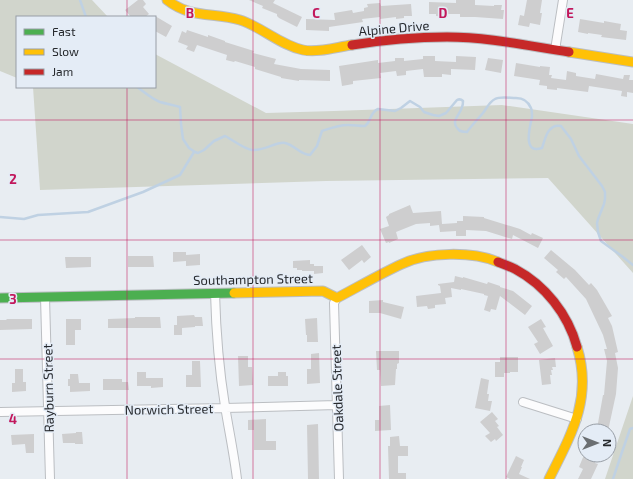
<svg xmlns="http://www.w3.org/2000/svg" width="633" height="479" font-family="'Exo 2',sans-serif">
<rect width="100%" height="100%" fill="#e8edf2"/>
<path fill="#d1d5cc" d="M0,0H92L108,17H17V78L0,71Z
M155,54L266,113L334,111L502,105L633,124V273L548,178L326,181L40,190L33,87H155Z
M633,396V479H605Z"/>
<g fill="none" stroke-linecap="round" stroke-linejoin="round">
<path stroke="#bfd1e3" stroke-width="2.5" d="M80,0L86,17
M137,87C144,92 152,99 160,102C167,104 173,105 180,107L181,124L183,139L189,148L195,152L198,153L204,150L214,141L225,136C233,140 244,149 252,150C265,151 277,141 285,143C295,145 300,155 310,155L317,146L322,131C331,128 339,125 348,125C354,125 359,126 365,126C372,121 369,113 378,109L395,111L401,108L410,101L420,107L424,112L433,115L439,116L446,113L457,100C459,99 461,99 463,101C463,103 463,105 462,107C460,115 450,121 458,129C460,132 463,132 467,132C472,125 478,119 483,113C487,108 489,102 495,99C500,96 510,98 516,98C522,98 528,101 531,108C532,110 532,114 532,117C530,126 522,155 542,148C545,139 548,123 561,126L571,139L579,156L602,186L605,192V199L604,204L598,219L597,223L598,232L601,241L623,257L633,265
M0,217L24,219L38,215L88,212L143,192L180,175L194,152
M613,479L622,452L630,429L633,428"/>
</g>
<path fill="#cececf" d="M138,0H143L146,4L143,7L149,14L145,17H131L125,10Z
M249,0H275L273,3L302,17L297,27L279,18L277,16V14L262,8L263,6Z
M456,0H475V5L494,6V5H502L501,10H504L503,19L475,17H460V14H448V17L436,16V14H429V2L456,3Z
M527,0H542L540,13H542L540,25L530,23L529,27L518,25L520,15L524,16Z
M380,3L381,6L411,4L412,16H404V18L396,19V17L380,19V17L362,19L363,22L329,27V31L306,30V19L335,20L334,13L352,10L353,13L364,11V8L368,7L367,4Z
M155,16L172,26L166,37L155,31Z
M580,19L604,23V21L621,24L620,30L627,31L626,40L601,37L602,35L588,33V34L578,32Z
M187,30L208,37V35L225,41V42L254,51L253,53L276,59L274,64L301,69L330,70V81L299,80V81L281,78V77L255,69V67L235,61L234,62L226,60L227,55L197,45L194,52L186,49L188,46L178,42L182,31L186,33Z
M423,56H435V61L456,62V56L476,57L475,70L451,69V75L442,74V77H424L423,69L406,71V75L397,76L396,71L380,73L381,78L353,81V84L342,86L339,66L378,60V63L395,61V58H404V61L423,59Z
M488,58L503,60L501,73L485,70Z
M516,63L540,67V66L550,67L549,75H552L551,78L566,80L567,71L576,73V76L595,79L596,74L623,79L624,75H630L629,80H633V93L627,92V97L621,96L622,91L589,86L588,92L557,88V90L547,89V86L539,85L540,80L514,76Z
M410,205L413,213L441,211L442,224L457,223V221H463V216L484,217V218L520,229L531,235L532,233L543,238L538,248L513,235L512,239L486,231L466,230V236H456V231L440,232L439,225L430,226V223L416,224L396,232L398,239L389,243V242L386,243L380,229L389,226L386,217L389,215V214Z
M362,245L371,257L364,263L362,260L349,270L341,260Z
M551,250L575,270L589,285L591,283L597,290L612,316L608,318L612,326L618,352L615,353L618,368L616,394L608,431H595L598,423L603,395H604L607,361L604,349H607L603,335L586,299L566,277L564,279L556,272L558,270L544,258Z
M173,252H186V255L200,254V265L186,266V261L173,262Z
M128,256H153L154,267H128Z
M65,257H91V267L66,268Z
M310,260V264H314V266H323V273L314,274V271H302V270H297V268H293V261Z
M455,276L463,278V277L487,284L488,282L500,286V287L513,291L532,306L525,315L500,296L496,310L491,309L490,312L484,310L488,296L484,295V294L461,289V290L451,288L452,297L445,298L446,304L435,305V308L428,309L427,306L417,307L416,296L441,293L440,286L438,285V284L454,282Z
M383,300V302L404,307L401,319L380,313H369V301Z
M194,315L195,317H202L203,326H195V327L182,328V335H174V325H177V316Z
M135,317H160L161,328H108V319L135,318Z
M317,318L318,342H307V335H306L305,319Z
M6,319H32V329L0,330V320H7Z
M66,319H81V330H75V345H66Z
M541,319L546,327L543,328L553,346L540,354L534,344L538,342L528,327Z
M376,351H399V363L397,364V369H396L395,385L381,386L380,370H377Z
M319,353L320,383L307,384V369H311V354Z
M238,356H248V367H252L253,385L239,386Z
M500,357H518V372H510V373H504V377H495V362H500Z
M555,358L556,367H552L553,370H551L552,375H550L551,384L542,385L539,360Z
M192,361H200L201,387H186V375H192Z
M15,369H23V382H26V391L12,392V383H15Z
M137,372H146V378H163V387L151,388V386H137Z
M278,372H286V376H288V386H268V376H278Z
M70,374H78L79,383H90V391L70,392V386H68V379H70Z
M481,378L489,380L487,394H489L488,401H492L490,411L475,408Z
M103,379H122V382H128L129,390H103Z
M390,405L391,430L375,431V420H379V406Z
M492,412L498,419L495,421L499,426L497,427L503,435L496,441L495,439L491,442L485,436L490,433L480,422Z
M266,419V441H276V450H254V430H248V420Z
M318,424L319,479H308L307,425Z
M76,432H82L83,444H75V443H63L62,434L76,433Z
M34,434V453H26L25,444L12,445L11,435Z
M399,436L400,446H408V456H398V473H406V479H389L388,446H390V437Z
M584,455H598L595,463L598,464L591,479H578L583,469L579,467Z
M516,456L524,460L521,467H522L519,474L530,479H510L506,477Z"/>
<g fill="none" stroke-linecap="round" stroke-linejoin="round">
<g stroke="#bbbec2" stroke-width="10">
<path id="street" d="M555,50L563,0
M215,293C216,331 219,369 225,406C229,431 234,454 237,479
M45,297L50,479
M337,298L334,303L339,479
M523,402L577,419
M0,412L225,408L337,405"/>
</g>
<g stroke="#bbbec2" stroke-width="11">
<path id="fast" d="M0,298L234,293"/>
</g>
<g stroke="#bbbec2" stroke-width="11">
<path id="slow" d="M167,0C191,19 213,12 240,20C262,27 280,45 303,50C318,53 337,47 352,45
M569,52L633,62
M234,293L323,291L337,298C358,287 380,274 402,264C427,252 472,251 498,262
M549,479C571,435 593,398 577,347"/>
</g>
<g stroke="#bbbec2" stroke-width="11">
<path id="jam" d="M352,45C383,40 415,37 447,37C488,37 529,46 569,52
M498,262C503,264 509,266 515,269C545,285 568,314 577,347"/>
</g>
<use href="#street" stroke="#fcfcfd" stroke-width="8"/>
<use href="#fast" stroke="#4caf50" stroke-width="9"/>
<use href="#slow" stroke="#ffc107" stroke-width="9"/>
<use href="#jam" stroke="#c62828" stroke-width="9"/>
</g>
<path fill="none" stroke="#c2185b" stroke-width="1" stroke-opacity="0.55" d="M127,0V17M253,0V479M380,0V479M506,0V479M127,87V479M0,120H633M0,240H633M0,359H633"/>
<g text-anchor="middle" stroke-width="3" stroke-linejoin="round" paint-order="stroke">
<g font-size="13" fill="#26292d" stroke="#e4ecf6">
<text transform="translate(394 28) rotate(-5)" y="5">Alpine Drive</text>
<text transform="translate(253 279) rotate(-1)" y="5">Southampton Street</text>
<text transform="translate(48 388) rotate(-91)" y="5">Rayburn Street</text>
<text transform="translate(337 388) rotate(-92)" y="5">Oakdale Street</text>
<text transform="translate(169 409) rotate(-1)" y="5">Norwich Street</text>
</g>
</g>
<g font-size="13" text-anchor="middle" font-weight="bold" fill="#c2185b" stroke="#e4ecf6" stroke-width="3" stroke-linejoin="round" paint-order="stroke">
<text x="190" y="18">B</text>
<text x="316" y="18">C</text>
<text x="443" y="18">D</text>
<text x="570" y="18">E</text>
<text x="13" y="184">2</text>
<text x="13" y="304">3</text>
<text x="13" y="424">4</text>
</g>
<rect x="16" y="16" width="140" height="72" fill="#e4ecf6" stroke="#989ea6"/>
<rect x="24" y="29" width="20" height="6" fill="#4caf50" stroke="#989ea6"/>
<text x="52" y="36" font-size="12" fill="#26292d">Fast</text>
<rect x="24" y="49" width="20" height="6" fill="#ffc107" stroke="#989ea6"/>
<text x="52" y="56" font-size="12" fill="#26292d">Slow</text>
<rect x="24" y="69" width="20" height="6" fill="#c62828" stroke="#989ea6"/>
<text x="52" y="76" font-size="12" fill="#26292d">Jam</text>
<g transform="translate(597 443) rotate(90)"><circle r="19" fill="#e4ecf6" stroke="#989ea6"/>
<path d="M0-3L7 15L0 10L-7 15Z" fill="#6a6e72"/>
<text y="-6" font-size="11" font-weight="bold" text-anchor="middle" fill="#26292d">N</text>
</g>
</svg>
